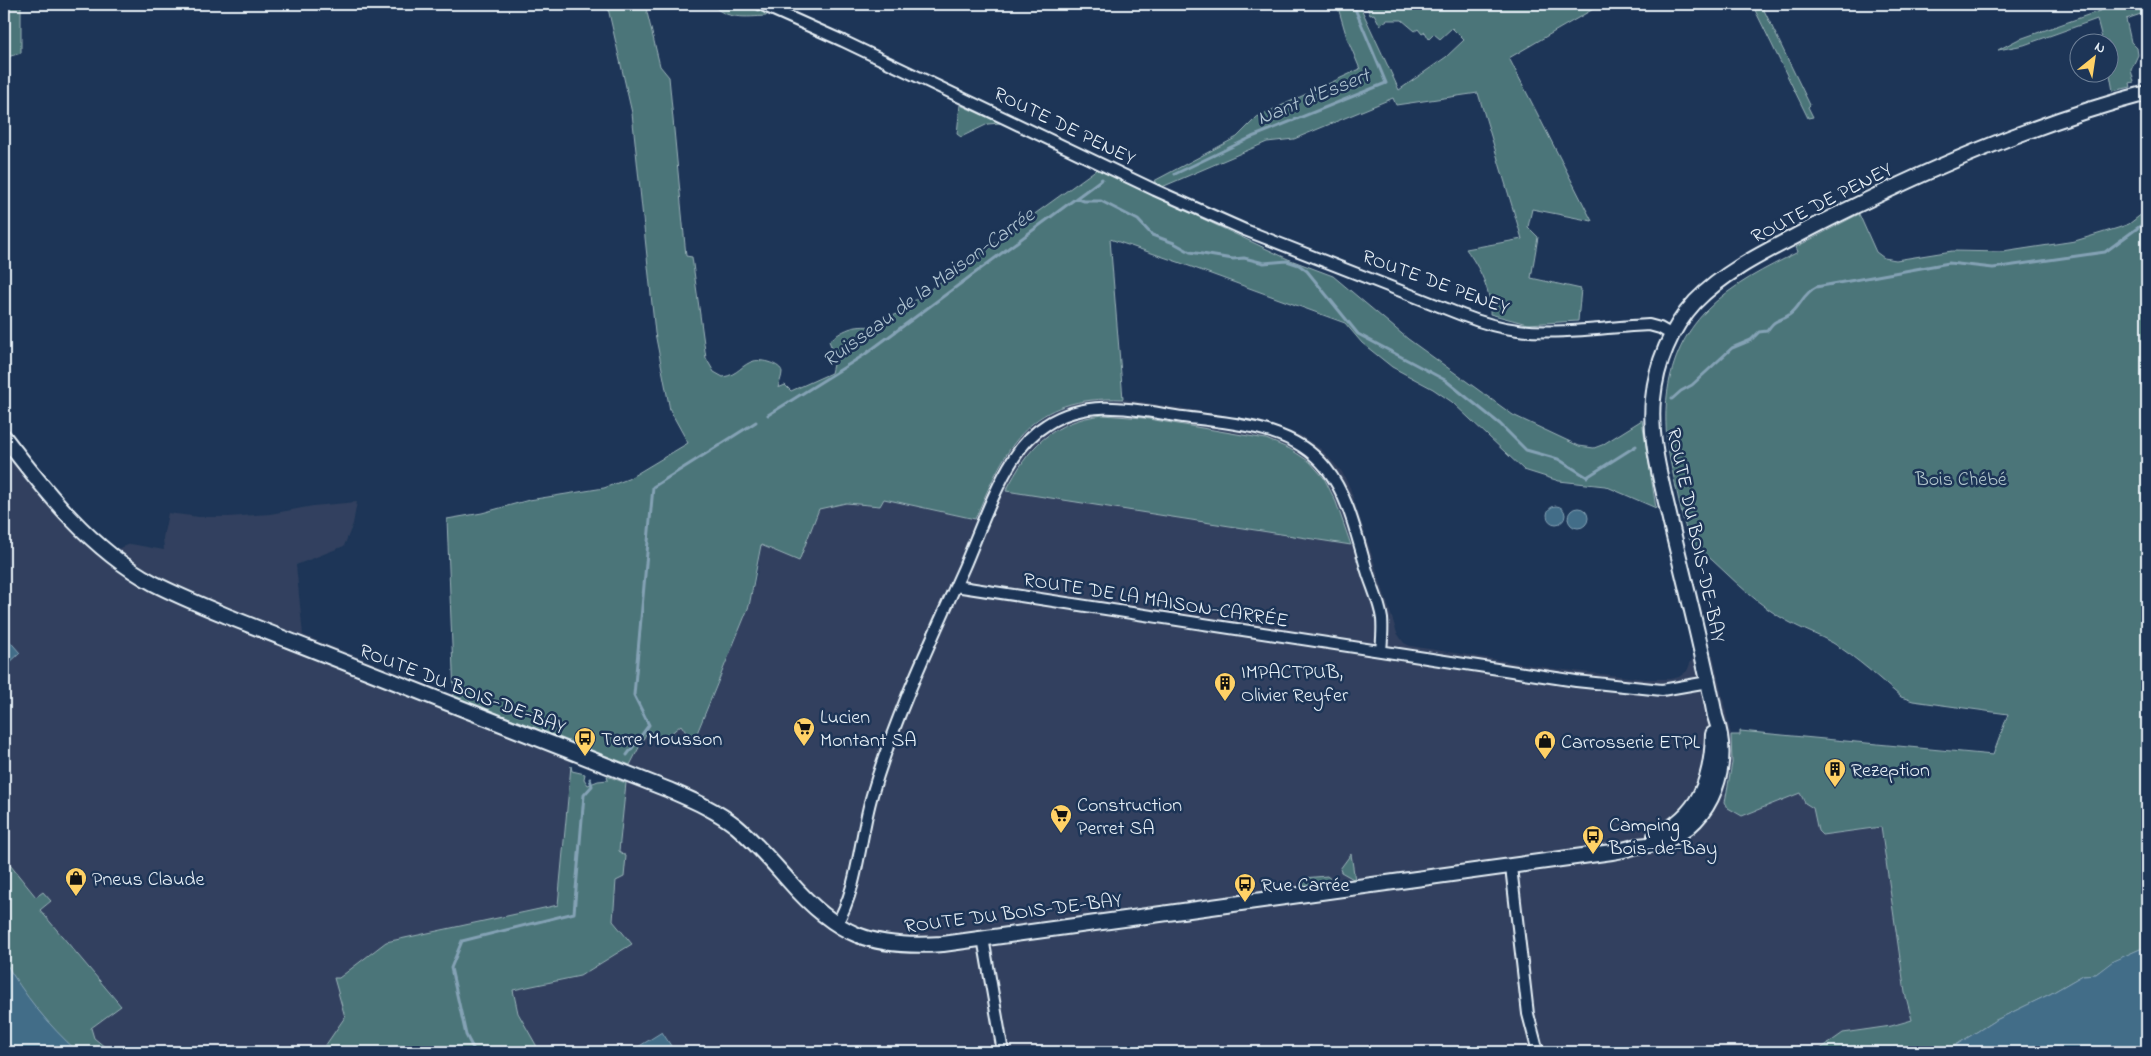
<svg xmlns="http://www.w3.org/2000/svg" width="2151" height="1056" font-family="'Indie Flower',sans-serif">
<rect width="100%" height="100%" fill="#1d3557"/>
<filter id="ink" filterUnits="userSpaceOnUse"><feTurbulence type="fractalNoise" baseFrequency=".02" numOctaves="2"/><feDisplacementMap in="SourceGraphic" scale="10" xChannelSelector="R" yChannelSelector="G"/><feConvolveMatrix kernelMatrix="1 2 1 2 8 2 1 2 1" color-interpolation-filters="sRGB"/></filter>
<g filter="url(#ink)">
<path fill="#31415e" d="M1089,399H1123L1260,421L1300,435L1321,449L1342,472L1350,488L1397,633L1404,643L1410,646L1556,669L1646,679H1670L1679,677L1687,671L1692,659L1713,655L1732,739V763L1725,793L1734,812L1742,816L1800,793L1805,803L1813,808L1818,831L1822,835L1881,827L1905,993L1912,1020L1836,1039L1816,1052H540L518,1012L513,990L580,976L632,944L613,921L626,783L571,762L558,905L386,942L346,1017L321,1052H111L94,1038L90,1028L121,1005L40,910L51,901L36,897L5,860L9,837L4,831V422L49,481L88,525L117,549L131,544L164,550L163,538L168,513L199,517H228L270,514L313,506L357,502L353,524L344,546L296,565L303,635L630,765L648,730L663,740L681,724L694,743L749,606L757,574L761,545L799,560L819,508L846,503L880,506L884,499L975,519L994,475L1004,458L1021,434L1046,414L1074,402Z"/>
<path fill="#4c7479" stroke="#9ab2b8" d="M4,4H21V53L4,58Z
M607,4H645L660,66L669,77L686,256L692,257L706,358L714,372L723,377C738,375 742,364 754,361C761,359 781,364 782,372C782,377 779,383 778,388L785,385L791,391L831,373L835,356L829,341C847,327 855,325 878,327L1097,169L1288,259L1333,276L1408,339L1513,415L1579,446L1594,448L1602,445L1642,420L1656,508L1605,486L1559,481L1524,470L1452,402L1433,389L1392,367L1362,343L1345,323L1178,262L1110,239L1123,399C1029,396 1008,443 975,519L884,499L880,506L846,503L819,509L799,561L761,545L749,606L693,743L681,725L663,740L648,730L630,765L454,696L447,519L482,513L529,500L604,488L628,479L688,443L670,410L655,333L632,113Z
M712,4H742L767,14L766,16C747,17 725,20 712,4Z
M1337,4H1359L1399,90L1446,57L1464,40L1452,28L1440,39L1434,34L1429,39L1425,32L1422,34L1418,29L1415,31L1402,20H1387L1380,25L1374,14L1370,15L1366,4H1602L1509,58L1592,221L1532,209L1528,227L1538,237L1531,278L1581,289L1578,321L1527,324L1490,314C1492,291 1479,267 1466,249L1522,239L1478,93L1396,105L1393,98L1294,139L1267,142L1162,187L1154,181L1237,137L1257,117L1360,69L1347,38Z
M1752,4H1761L1810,105L1808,107L1813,117L1808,118Z
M2119,4H2147V12L2126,19L2131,42L2137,48L2138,55L2131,70L2134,82L2130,83L2131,87L2113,91L2109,69L2108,42H2103L2097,19L2024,45L1998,50L2017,40Z
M960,105L1000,123L988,124L961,137L957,134Z
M2147,210V946L2114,961L2096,974L2083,975L2050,994L1994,1021L1945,1052H1816L1843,1033L1891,1026L1912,1020L1905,993L1881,827L1822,835L1818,831L1813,808L1805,803L1800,793L1742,816L1728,808L1725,802L1732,763L1731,735H1740V731L1993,755L2008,714L1913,701L1901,697C1880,679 1857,658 1833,643C1819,635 1803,630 1789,622C1760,607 1736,582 1712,560C1705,554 1696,547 1690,540C1686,535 1676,488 1674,478C1659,420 1662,356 1706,311C1731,285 1766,268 1798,252L1796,247L1859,214L1876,252L1884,258L1896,260L1952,251L2003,252L2075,241L2118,228L2129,224Z
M1103,415L1143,418L1266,439L1290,449L1310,462L1324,478L1336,502L1351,545L1006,491C1028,447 1052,421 1103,415Z
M571,766L572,771L585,774L584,779L588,785L598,781L608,780L607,776L626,783L619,851L626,856L624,877L616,881L613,921L632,944L580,976L513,990L518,1013L540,1052H321L345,1017L334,978H339L386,942L558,905Z
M4,831L9,837L6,860L36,897L43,892L51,901L40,910L121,1006L91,1028L94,1038L111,1052H78L58,1034L21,990L4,960Z
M1351,854L1355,880L1341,872L1340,869Z
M1327,876L1332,880L1329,883L1304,887L1303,878Z"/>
<path fill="#426d88" stroke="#84a2b5" d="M1547 515a9 9 0 1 1 18 0a9 9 0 1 1-18 0Z
M1568 518a10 10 0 1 1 20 0a10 10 0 1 1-20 0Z
M7,638L20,653L6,666L4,664V641Z
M2147,946V1052H1945L1994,1021L2050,994L2083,975L2096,974L2113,961Z
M4,960C24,995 48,1025 78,1052H4Z
M662,1032L675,1052H630Z"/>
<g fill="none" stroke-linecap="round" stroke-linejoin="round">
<path stroke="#84a2b5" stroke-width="3" d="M1175,174L1252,137L1386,83L1353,4
M1076,198L1084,201H1101L1138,220L1152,235L1174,243L1190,252L1233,259L1244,258L1264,263L1287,261L1299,265L1307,271L1358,334L1445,380L1500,424L1526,450L1558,459L1587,477L1636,446
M1672,399L1681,391L1692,385L1732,348L1751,340L1759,332L1767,331C1777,317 1777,323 1789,315C1800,308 1803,293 1816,287L1949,263L1993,268L2105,252L2147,221
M768,415L864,355L1102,179
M627,755L649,725L634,695L653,487L756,422
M475,1052L466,1035L451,968L462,941L574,913L584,795L592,786L590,779"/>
<g stroke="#e8f1f8" stroke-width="14">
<path id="minor" d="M760,4L843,41L1155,190L1245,230L1462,315C1480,322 1498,328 1518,330C1562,335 1605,327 1649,325L1660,328L1672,335
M955,586L1576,681L1662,690L1708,682
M1511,867L1528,1014L1538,1052
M836,925C858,890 860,835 872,795C895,716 931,641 964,567C979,532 994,489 1014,458C1022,445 1033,433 1046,425C1089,397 1136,410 1183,417C1233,424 1292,425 1326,468C1350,498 1357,539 1368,574C1373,589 1380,604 1382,619C1383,630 1382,640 1381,651
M983,938L1003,1052"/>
</g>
<g stroke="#e8f1f8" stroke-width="18">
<path id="major" d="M4,437C46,492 90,549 153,583C180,597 208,608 237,620L669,790C692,800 716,810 736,826C755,842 772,862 789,881C836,935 871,949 943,944L1612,852C1621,851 1629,848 1638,846C1648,845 1656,845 1665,841C1714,820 1732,765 1715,716C1703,651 1686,587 1671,524C1662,483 1649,441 1653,399C1656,364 1671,328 1695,302C1728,268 1772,249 1813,227C1921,172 2030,124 2147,93
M1655,836C1699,816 1712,780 1713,734"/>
</g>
<use href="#minor" stroke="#1d3557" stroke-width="10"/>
<use href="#major" stroke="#1d3557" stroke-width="14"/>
</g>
</g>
<defs>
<g id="building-pin" transform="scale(1.125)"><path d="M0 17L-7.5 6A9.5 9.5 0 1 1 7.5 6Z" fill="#ffd166" stroke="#1d3557"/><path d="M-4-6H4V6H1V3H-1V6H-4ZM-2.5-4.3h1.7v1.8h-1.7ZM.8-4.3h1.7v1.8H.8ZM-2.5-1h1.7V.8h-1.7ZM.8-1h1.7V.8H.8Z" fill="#111"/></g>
<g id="supermarket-pin" transform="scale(1.125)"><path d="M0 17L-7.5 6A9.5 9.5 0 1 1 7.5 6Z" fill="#ffd166" stroke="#1d3557"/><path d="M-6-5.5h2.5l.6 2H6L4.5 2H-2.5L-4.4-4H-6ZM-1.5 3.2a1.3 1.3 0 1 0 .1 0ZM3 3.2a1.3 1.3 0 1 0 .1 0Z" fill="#111"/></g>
<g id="bus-pin" transform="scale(1.125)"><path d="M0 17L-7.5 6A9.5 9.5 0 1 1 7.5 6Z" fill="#ffd166" stroke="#1d3557"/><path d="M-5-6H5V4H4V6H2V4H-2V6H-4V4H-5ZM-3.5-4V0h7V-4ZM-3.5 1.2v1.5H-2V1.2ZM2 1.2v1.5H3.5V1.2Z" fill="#111"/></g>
<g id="shop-pin" transform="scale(1.125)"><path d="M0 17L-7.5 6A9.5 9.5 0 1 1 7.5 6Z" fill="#ffd166" stroke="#1d3557"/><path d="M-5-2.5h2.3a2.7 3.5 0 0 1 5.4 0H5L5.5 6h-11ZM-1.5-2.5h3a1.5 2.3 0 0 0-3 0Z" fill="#111"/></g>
</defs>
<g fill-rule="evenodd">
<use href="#building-pin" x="1225" y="683"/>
<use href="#supermarket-pin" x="804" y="728"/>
<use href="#bus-pin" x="585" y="738"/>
<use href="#shop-pin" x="1545" y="741"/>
<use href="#building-pin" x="1835" y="769"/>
<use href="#supermarket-pin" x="1061" y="815"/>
<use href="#bus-pin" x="1593" y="836"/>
<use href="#shop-pin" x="76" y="878"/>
<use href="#bus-pin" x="1245" y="884"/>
</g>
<g text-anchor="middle" stroke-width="5" stroke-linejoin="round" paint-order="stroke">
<g font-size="20" fill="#e8f1f8" stroke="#1d3557">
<text transform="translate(1065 125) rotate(26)" y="7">ROUTE DE PENEY</text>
<text transform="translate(1821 202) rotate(-27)" y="7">ROUTE DE PENEY</text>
<text transform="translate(1436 281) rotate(20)" y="7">ROUTE DE PENEY</text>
<text transform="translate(1697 535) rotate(78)" y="7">ROUTE DU BOIS-DE-BAY</text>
<text transform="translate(1156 599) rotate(9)" y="7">ROUTE DE LA MAISON-CARRÉE</text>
<text transform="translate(463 688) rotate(21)" y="7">ROUTE DU BOIS-DE-BAY</text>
<text transform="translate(1013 912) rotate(-7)" y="7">ROUTE DU BOIS-DE-BAY</text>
</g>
<g font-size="20" fill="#b1c5cc" stroke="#1d3557">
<text x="1961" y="485">Bois Chébé</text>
</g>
<g font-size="20" fill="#e8f1f8" stroke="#1d3557" text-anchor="start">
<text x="1241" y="678">IMPACTPUB,<tspan x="1241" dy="23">Olivier Reyfer</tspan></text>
<text x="820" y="723">Lucien<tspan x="820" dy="23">Montant SA</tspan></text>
<text x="601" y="745">Terre Mousson</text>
<text x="1561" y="748">Carrosserie ETPL</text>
<text x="1851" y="776">Rezeption</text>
<text x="1077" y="811">Construction<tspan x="1077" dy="23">Perret SA</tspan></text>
<text x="1609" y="831">Camping<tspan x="1609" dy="23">Bois-de-Bay</tspan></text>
<text x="92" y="885">Pneus Claude</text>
<text x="1261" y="891">Rue Carrée</text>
</g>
<g font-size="21" font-style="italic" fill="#aec3d1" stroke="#1d3557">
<text transform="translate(1313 96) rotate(-22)" y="7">Nant d'Essert</text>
<text transform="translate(928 287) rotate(-36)" y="7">Ruisseau de la Maison-Carrée</text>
</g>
</g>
<rect width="2151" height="1056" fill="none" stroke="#1d3557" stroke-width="20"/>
<rect x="10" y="10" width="2131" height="1036" fill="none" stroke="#e8f1f8" stroke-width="2" filter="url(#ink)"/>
<g transform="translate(2094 58) rotate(30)"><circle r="24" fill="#1d3557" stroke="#6e8097"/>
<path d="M0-4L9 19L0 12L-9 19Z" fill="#ffd166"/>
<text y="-8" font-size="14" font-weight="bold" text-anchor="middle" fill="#e8f1f8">N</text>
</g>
</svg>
